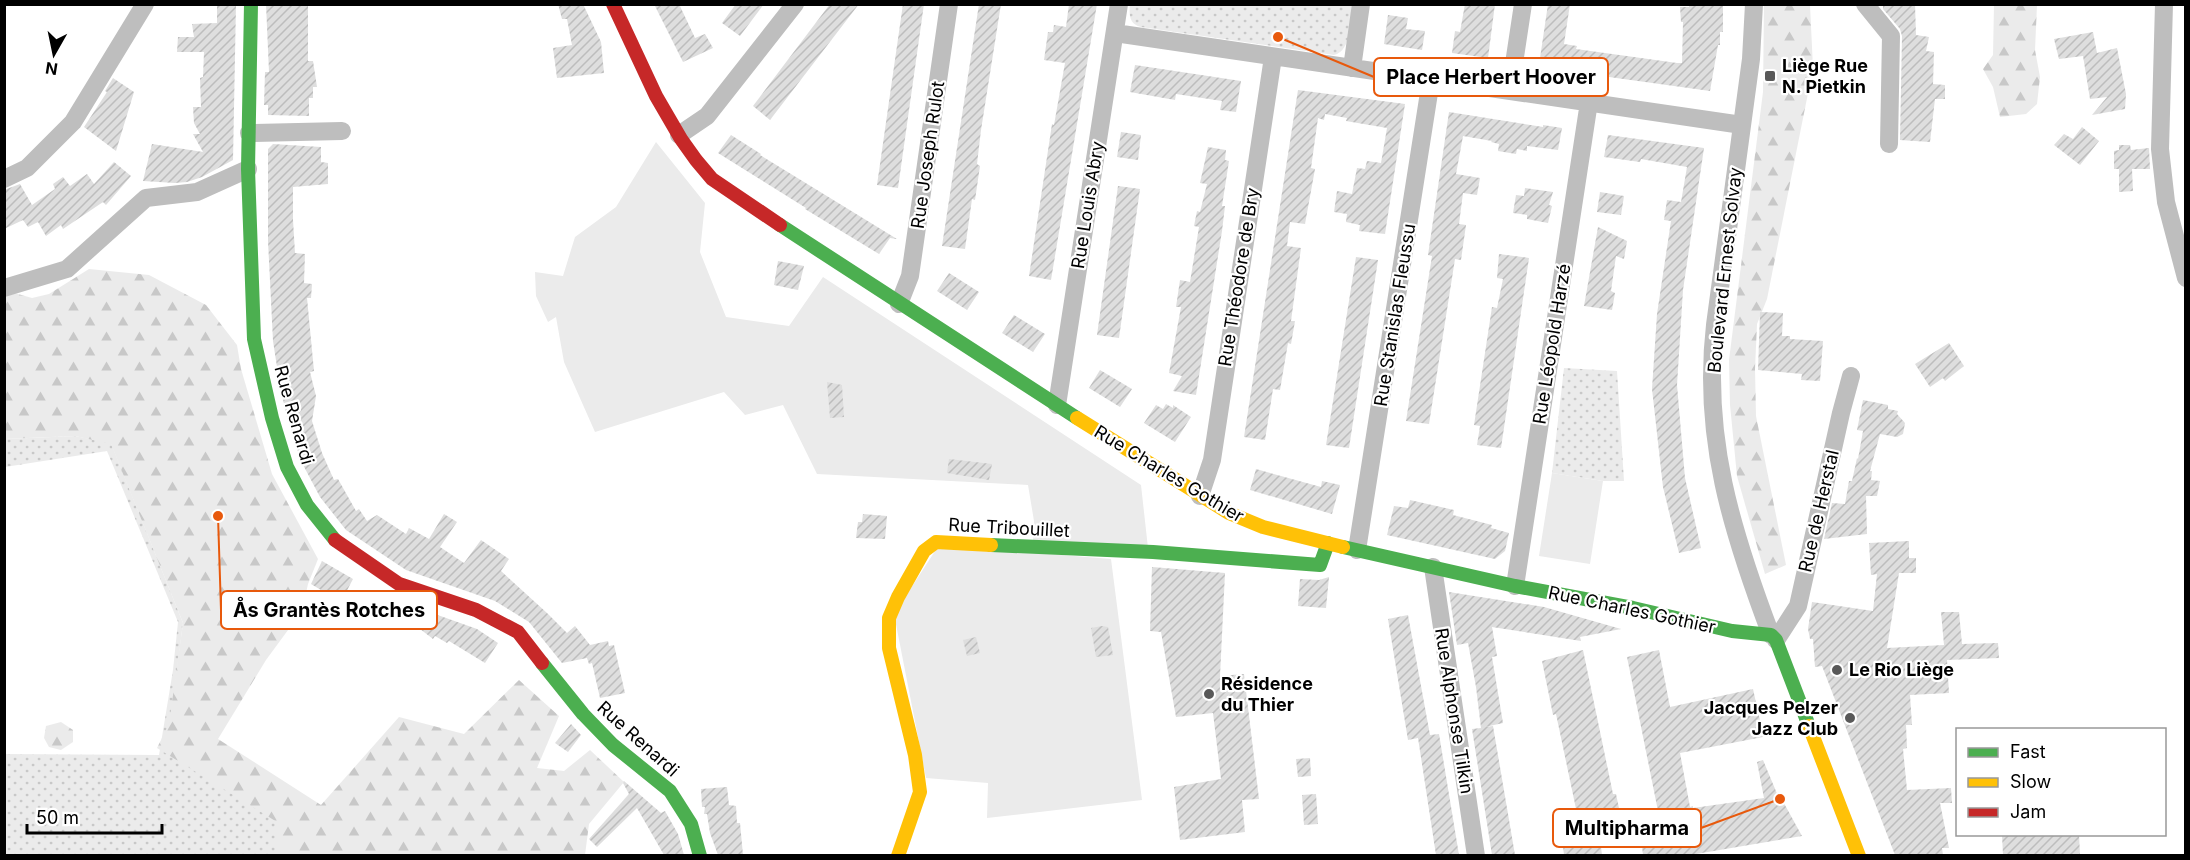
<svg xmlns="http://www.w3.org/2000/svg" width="2190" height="860" font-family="Inter,sans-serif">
<defs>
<pattern id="grass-dots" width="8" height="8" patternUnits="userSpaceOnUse" patternTransform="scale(1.5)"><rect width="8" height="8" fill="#ebebeb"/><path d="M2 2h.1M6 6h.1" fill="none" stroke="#c8c8c8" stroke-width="1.8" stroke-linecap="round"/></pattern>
<pattern id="forest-firs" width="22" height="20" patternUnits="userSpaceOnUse" patternTransform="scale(1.5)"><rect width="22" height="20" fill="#ebebeb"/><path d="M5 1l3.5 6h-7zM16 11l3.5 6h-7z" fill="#c8c8c8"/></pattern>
<pattern id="building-hatch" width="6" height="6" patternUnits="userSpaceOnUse" patternTransform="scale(1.5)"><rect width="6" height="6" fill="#dedede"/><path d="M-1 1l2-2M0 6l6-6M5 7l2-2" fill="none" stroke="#bdbdbd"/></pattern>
</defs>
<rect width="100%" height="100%" fill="#fff"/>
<path fill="url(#grass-dots)" d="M1130,4L1352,5C1350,20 1352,51 1334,55L1141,27C1129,24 1129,15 1130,4Z
M1564,368L1617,371L1624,481H1603L1552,473Z
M75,436L111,443L183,623L170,725L348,855H5V754L159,755L173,670L178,622L107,451L5,467V439Z"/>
<path fill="url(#forest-firs)" d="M1764,5H1810L1813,68L1767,299L1757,324L1755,369L1756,416L1786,565L1765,574L1737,476L1730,405L1729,360L1763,92Z
M1994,5H2037L2035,50L2040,77L2037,104L2026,114L2000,117L1993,87L1983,69L1993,55Z
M89,269L149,275L206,305L237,345L241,369L272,474L318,559L308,584L302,611L266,660L218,739L321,805L399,717L464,734L519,680L559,716L537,768L564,771L590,750L624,782L589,824L585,855H277V822L157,748L169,724L183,623L111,444L75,436L5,439L4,290L32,298L49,294Z
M61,722L73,730V742L61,750L49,747L44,738L46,726Z"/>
<path fill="#ebebeb" d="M656,142L705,203L700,252L726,317L789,326L823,277L1141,485L1148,548L1033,542L1034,521L1028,485L817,474L783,405L745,415L724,392L595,432L564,362L556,317L548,322L536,296L535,272L563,276L575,237L616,207Z
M1552,473L1603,481L1590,564L1539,556Z
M939,545L1111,559L1142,800L987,818L988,783L926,778L894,614Z"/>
<path fill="url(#building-hatch)" d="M217,4H236L233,160L202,177L187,182L175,183L143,181L152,144L203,152L193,134H200L194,123L193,107H201L200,78L203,77L204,52H177L178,37H194L192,24L217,23Z
M266,4H308V61H313L317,87H313V98H309V116L268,115V105H264L265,72H269Z
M558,4H583L601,42L604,73L557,78L553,48L572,45L567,19H562Z
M654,4H679L695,38L705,34L713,48L683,62Z
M736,4H764L740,36L722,23Z
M830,4H859L770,120L753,106Z
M903,4H924L898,188L877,185Z
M979,4H1001L981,130L977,164L980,166L975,200L972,199L965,249L942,246Z
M1069,4H1097L1051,280L1029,276L1052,124L1054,125L1065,63L1044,60L1048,32H1053L1054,25L1066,27Z
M1465,4H1495L1488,58L1452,53L1455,31L1460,32Z
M1548,4H1570L1564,44L1577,46L1576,49L1677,63H1682L1683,22H1681L1680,7H1689V4H1723V32H1720V45H1718L1710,91L1602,76L1539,65Z
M1883,4H1915L1916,35L1929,37L1926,51L1934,52L1933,84L1945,85V99H1935L1930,142L1900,140L1902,36L1900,29L1883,9Z
M1388,15L1408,18L1406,29L1425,31L1422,50L1384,44Z
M2093,32L2097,53L2117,48L2126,94L2125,109L2092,115L2107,97L2090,99L2083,56L2059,59L2054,39Z
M1135,65L1241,81L1236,112L1220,110L1222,101L1176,94L1175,100L1130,92Z
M113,78L134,92L116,151L84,127L107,92L105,91Z
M1298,90L1405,104L1385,234L1359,231L1360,225L1346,222L1347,214L1334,212L1337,191L1352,194L1357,168L1365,169L1367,161L1381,163L1387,128L1346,121L1347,118L1325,114L1324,120L1318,118L1311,168L1315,169L1305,224L1290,222L1287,246L1301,248L1291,321H1295L1291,344L1288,343L1280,390L1273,389L1265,440L1244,437Z
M1449,112L1543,127V125L1562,128L1558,150L1527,146V151L1517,149L1516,154L1498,151L1499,144L1491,142L1492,141L1463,136L1456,174L1480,178L1477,195L1463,193L1459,224L1466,225L1461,260L1455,259L1429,424L1406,421L1432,256L1428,255Z
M2082,127L2099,141L2080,165L2054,145L2064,134L2073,139Z
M1121,132L1141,135L1138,160L1117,157Z
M731,135L761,154L760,155L897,239L890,238L879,254L805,209L806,208L718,153Z
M1608,135L1704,148L1683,290L1677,385L1685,478L1701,548L1679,553L1663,487L1652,389L1657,314L1671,221L1664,220L1667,200L1681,202L1687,167L1641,159L1640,162L1604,157Z
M273,144L321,147V162L328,163V184L293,187V220L295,253L305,254L304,283L312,284L311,298H307L314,371L310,372L316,396L312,421L322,453L334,480L338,479L356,511L359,509L367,521L377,515L406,534L409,528L429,539L444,514L457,522L440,547L464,563L481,540L509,559L501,571L547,613L567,633L575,626L590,645L608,641L609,646L614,645L625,693L600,698L592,663L589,664L587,658L562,663L529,622L495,601L406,570L346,530L320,497L301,461L286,414L279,380L273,341L268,241V149Z
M2119,145H2130L2131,150L2149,148L2150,169H2132L2133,191L2119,192V169H2114V151L2119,150Z
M1208,147L1226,150L1225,160L1229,161L1222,206H1225L1222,231L1196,395L1173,391L1182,376L1169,373L1181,307H1176L1180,280L1190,282L1199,227L1194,226L1197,211L1200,212L1207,184L1200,183Z
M114,162L131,176L106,205L103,202L63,229L61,225L46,236L38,222L28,227L23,220L4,229V190L20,184L32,205L55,189L53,184L63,177L70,186L87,174L94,184Z
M1118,186L1140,189L1119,338L1097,335Z
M1525,188L1553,192L1549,205L1552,206L1548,223L1527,219V215L1513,213L1516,195L1524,196Z
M1600,192L1624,196L1621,215L1597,212Z
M1598,227L1627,241L1624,259L1616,256L1611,291L1615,293L1612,310L1584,306Z
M1499,254L1529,258L1501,448L1477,445L1480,426L1474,425L1492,307L1497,308L1503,279L1497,278Z
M1356,257L1378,260L1349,448L1326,445Z
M778,261L804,266L798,290L774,285Z
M949,273L979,292L967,310L937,291Z
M1760,312L1783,313L1782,336H1790V339L1823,341L1820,381L1801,380L1802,374L1758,370Z
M1014,315L1045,334L1033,352L1002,333Z
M1949,343L1964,366L1945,381L1943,378L1930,387L1915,364Z
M1100,370L1132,389L1120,407L1089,388Z
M827,382L842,385L844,417L830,418Z
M1863,400L1888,405V409L1898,411L1897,414L1905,423L1903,434L1897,437L1880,434L1870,471H1872L1871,480L1880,481L1877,496H1866L1867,534L1824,539L1832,503L1845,504L1849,481H1852L1857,458L1858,459L1863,431L1857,430Z
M1166,404L1173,408V405L1191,417L1175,442L1144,423L1156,405L1163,409Z
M949,459L992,464L989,480L947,473Z
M1256,469L1321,487L1322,481L1340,485L1332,514L1250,490Z
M1410,500L1454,510L1453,515L1492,525L1491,528L1509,533L1505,551L1495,559L1387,535L1394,506L1408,508Z
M863,514L887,516L885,539L856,538L858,522H862Z
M1909,541V558H1916V573H1899L1887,648L1944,645L1941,612H1959L1962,644L1998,643L1999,658L1947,660L1949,693L1910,695L1912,725H1906L1907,748L1903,749L1907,790L1951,788L1952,803H1940L1949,848H1942L1943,855H1895L1822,666L1815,667L1813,639H1810L1808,629L1812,602L1873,611L1877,574L1871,575L1869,543Z
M322,561L353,579L341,602L311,584Z
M1152,567L1225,573L1220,676L1244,674L1259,799L1242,800L1245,832L1180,840L1174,787L1221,779L1213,713L1176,717L1161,632L1150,631Z
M1329,577L1326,608L1298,606L1300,579L1319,580Z
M1449,592L1544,607L1621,629L1580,637L1581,641L1492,627L1497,656L1492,657L1503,723L1485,727L1493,726L1515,855H1492L1472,729L1481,728L1476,687L1468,643L1457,645Z
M432,613L477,629L498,643L485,663L449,641L447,643L435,636L433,639L420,629Z
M1408,615L1430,735L1439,734L1459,855H1436L1418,738L1408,740L1388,619Z
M1102,626L1108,627L1113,655L1096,657L1091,628Z
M976,637L980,653L967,656L963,640Z
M1583,650L1613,794H1616L1623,827L1599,831L1602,855H1564L1561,831L1567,830L1566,825L1579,823L1556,714L1553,715L1542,661Z
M1659,650L1670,707L1753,689L1761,725L1763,737L1680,753L1690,807L1693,806V808L1764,798L1757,762L1763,760L1778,796H1780L1802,836L1690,855H1643L1638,814L1658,811L1627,657Z
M571,724L581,735L568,752L555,743Z
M1310,758L1311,776L1298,777L1296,759Z
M624,781L661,813L665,811L678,834L684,855H664L637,808L597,847L589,839L629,794L623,783Z
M727,787L729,805L736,806L737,823H740L743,855H718L710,833L707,814H704L705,807H702L701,789Z
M1316,794L1318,824L1304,825L1302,795Z
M2079,834L2080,855H2003L2002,835Z"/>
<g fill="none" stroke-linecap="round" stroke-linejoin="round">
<path stroke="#bebebe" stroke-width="18" d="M1754,4L1751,59L1715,325C1702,437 1732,532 1771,635
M1865,4L1891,36L1889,144
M2164,4L2160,149L2166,202L2186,278
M1115,33L1742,125
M1352,68L1361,4
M1510,90L1523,4
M249,133L342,131
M679,135L707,116L795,4
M4,179L27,168L73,122L145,4
M4,288L67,269L146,198L197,192L248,169
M899,304L910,276L949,4
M1057,405L1119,4
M1200,496L1212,460L1273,57
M1357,550L1431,80
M1433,567L1476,856
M1515,586L1589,102
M1776,640L1798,606L1841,413L1851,376"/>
<path stroke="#4caf50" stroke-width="14" d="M251,4L248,169L254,339L272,418L287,467L307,505L335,540
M780,225L1077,418
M991,545L1153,552L1320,565L1328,543
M1343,547L1515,586L1633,608L1732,631L1771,635L1776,640L1809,726
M542,663L583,714L613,745L670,791L691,824L700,856"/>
<path stroke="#ffc107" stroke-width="14" d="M1077,418L1229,513L1263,527L1343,547
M1809,726L1859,856
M898,856L920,792L915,755L889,648V618L898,597L924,551L936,542L991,545"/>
<path stroke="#c62828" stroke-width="14" d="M613,4L656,96L681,139L696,160L712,179L780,225
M335,540L399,584L476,610L518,632L542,663"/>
</g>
<g fill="#595959" stroke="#fff" stroke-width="2">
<rect x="1764" y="70" width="12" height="12" rx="3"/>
<circle cx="1837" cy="670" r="6"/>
<circle cx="1209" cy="694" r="6"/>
<circle cx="1850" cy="718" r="6"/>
</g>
<g text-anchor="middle" stroke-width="4.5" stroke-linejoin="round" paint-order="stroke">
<g font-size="18" font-weight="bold" fill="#000" stroke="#fff" text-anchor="start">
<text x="1782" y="72">Liège Rue<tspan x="1782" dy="21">N. Pietkin</tspan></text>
<text x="1849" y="676">Le Rio Liège</text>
<text x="1221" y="690">Résidence<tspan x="1221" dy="21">du Thier</tspan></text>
<text x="1838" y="714" text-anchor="end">Jacques Pelzer<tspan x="1838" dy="21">Jazz Club</tspan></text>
</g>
<g font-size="18" fill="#000" stroke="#fff">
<text transform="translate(928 155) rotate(-82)" y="6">Rue Joseph Rulot</text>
<text transform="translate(1088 205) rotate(-81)" y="6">Rue Louis Abry</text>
<text transform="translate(1725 270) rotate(-84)" y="6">Boulevard Ernest Solvay</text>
<text transform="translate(1239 277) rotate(-81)" y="6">Rue Théodore de Bry</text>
<text transform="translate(1395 315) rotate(-81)" y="6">Rue Stanislas Fleussu</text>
<text transform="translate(1552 344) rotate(-81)" y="6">Rue Léopold Harzé</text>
<text transform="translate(294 415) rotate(74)" y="6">Rue Renardi</text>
<text transform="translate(1169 474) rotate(31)" y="6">Rue Charles Gothier</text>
<text transform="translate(1819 511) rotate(-77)" y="6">Rue de Herstal</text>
<text transform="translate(1009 528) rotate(3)" y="6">Rue Tribouillet</text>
<text transform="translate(1632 610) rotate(12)" y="6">Rue Charles Gothier</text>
<text transform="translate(1454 711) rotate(81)" y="6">Rue Alphonse Tilkin</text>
<text transform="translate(638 739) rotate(42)" y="6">Rue Renardi</text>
</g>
</g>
<path fill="none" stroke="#e8590c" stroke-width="2" d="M1278 37L1374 77M218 516L221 610M1780 799L1701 828"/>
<g fill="#e8590c" stroke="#fff" stroke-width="2">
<circle cx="1278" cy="37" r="6"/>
<circle cx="218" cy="516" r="6"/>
<circle cx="1780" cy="799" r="6"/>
</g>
<g fill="#fff" stroke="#e8590c" stroke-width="2">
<rect x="1374" y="58" width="234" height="38" rx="6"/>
<rect x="221" y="591" width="216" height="38" rx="6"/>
<rect x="1553" y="809" width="148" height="38" rx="6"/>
</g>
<g font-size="20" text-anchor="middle" font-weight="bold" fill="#000">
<text x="1491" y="84">Place Herbert Hoover</text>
<text x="329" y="617">Ås Grantès Rotches</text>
<text x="1627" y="835">Multipharma</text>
</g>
<rect width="2190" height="860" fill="none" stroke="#000000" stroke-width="12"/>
<rect x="1956" y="728" width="210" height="108" fill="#ffffff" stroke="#999999" stroke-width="1.5"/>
<rect x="1968" y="748" width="30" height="9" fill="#4caf50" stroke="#999999" stroke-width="1.5"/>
<text x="2010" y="758" font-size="18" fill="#000000">Fast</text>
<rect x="1968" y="778" width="30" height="9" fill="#ffc107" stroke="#999999" stroke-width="1.5"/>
<text x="2010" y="788" font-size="18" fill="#000000">Slow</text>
<rect x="1968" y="808" width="30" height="9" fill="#c62828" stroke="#999999" stroke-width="1.5"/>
<text x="2010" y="818" font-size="18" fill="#000000">Jam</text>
<g transform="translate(54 54) rotate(189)" stroke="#ffffff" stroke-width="4.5" paint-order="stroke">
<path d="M0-4.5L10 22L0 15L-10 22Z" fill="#000000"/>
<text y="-9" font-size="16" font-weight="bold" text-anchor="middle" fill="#000000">N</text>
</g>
<path d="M27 824v9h135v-9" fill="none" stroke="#000000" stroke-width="3"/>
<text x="36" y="824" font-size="18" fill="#000000" stroke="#ffffff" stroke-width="4.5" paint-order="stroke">50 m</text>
</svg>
